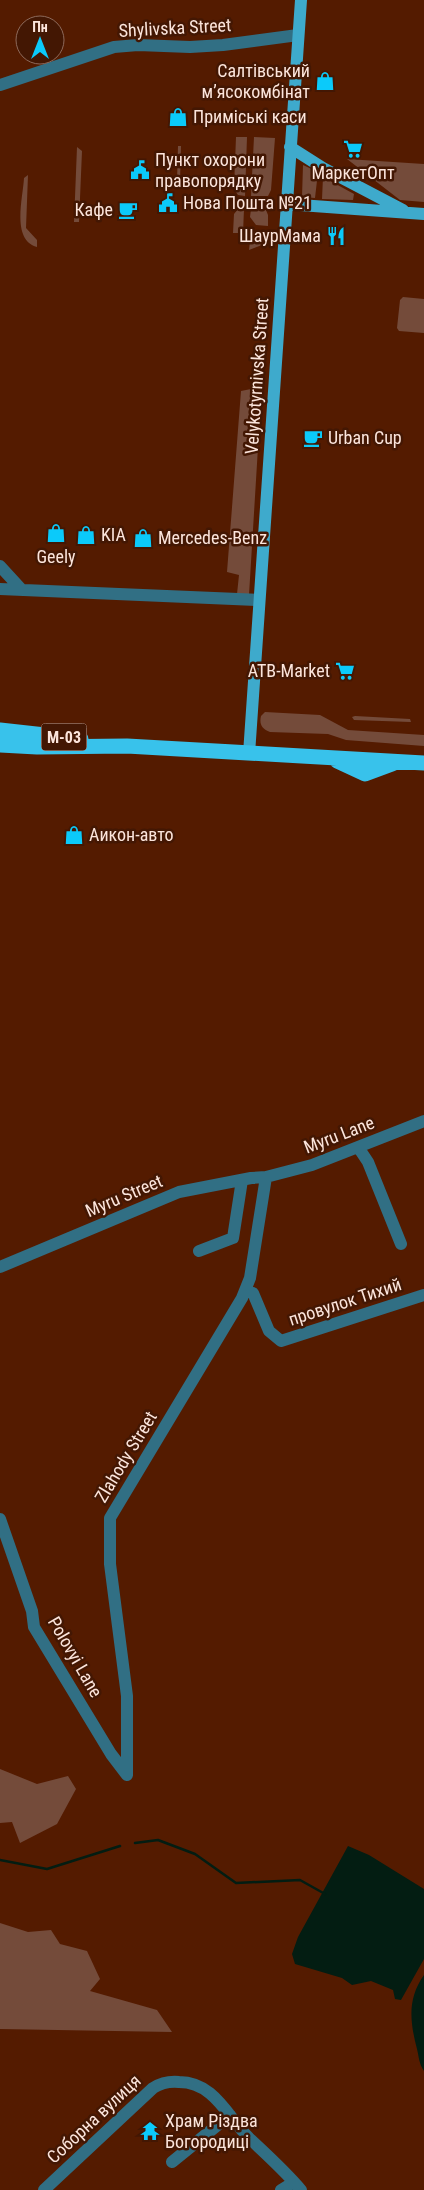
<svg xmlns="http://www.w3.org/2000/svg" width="424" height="2190" font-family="'Roboto Condensed',sans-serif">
<rect width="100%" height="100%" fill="#541b00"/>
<path fill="#744b3a" d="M236,137H247L245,196L238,195L234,189Z
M254,137L275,138L271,190L268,196H251Z
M178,146H181L180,182H177Z
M77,147L82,151L79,222H74Z
M347,159L424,164V202L400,200Z
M303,165L318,172L315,198L302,197Z
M28,175L26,228L37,240V247C11,240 23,198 24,178Z
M323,177L354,194L353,200L322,199Z
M238,209H244L243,233H233L234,214Z
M251,209L266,210L268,215V226L256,225L250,217Z
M256,234H268L262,245L249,250L250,241Z
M403,297L424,299V333L399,331L397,328L400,300Z
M256,375L260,384L261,398L249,595L237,594L239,575L227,572L241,391L251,389L253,376Z
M265,712L320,715L348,730L424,735V746L346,740L328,734L270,732C262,729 259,724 261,716Z
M355,716L410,719L411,722L354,720L352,717Z
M0,1769L37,1784L68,1776L76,1789L57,1824L20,1843L12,1822L0,1823Z
M0,1923L28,1932L51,1930L60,1944L87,1951L100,1979L90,1991L157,2010L172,2032L0,2029Z"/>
<path fill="#031d12" d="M348,1846L369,1855L424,1889V1959L401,2000L395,1999L393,1990L371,1981L352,1985L342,1978L295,1964L292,1954L298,1937Z
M424,1975V2071C419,2064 419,2057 417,2049C410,2022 407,1999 424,1975Z"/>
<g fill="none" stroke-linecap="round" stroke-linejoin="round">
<path stroke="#031d12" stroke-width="2.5" d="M135,1843L158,1840L195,1854L236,1883L300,1880L325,1894
M0,1860L47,1869L120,1846"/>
<path stroke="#316f84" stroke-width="12" d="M0,85L114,47L138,45L190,47L223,45L298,35
M0,566L22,590
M0,589L259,600
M358,1147L368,1162L401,1244
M199,1251L233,1238L242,1180
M0,1267L179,1192L251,1178L266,1177L312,1165L424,1121
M245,1291L253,1293L269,1331L281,1341L424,1295
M0,1519L32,1611L34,1627L111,1754L127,1775
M127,1775V1696L110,1564V1518L242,1298L250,1278L266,1177
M172,2162L230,2115
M44,2190L153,2088C161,2083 169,2081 179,2082C214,2082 227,2116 249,2138C267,2155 285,2171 301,2190
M281,2190L294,2182"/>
<path stroke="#3eaacc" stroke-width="12" d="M290,147L323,168L403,210
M286,204L424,214
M249,754L301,0"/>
<path stroke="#38c2eb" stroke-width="15" d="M0,730L81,739
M0,745L37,747L127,746L424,763
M337,761L365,774L392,764"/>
</g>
<defs>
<g id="shop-bare" transform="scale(1.5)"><path d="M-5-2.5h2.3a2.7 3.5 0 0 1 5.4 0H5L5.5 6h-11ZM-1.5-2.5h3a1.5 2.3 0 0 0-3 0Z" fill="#0bcafa" stroke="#431703" stroke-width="2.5" paint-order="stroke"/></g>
<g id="supermarket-bare" transform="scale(1.5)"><path d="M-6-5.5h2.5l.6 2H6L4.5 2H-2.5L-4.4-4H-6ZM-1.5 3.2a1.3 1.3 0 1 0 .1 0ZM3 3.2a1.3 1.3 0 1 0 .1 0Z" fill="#0bcafa" stroke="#431703" stroke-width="2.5" paint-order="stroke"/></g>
<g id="civic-bare" transform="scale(1.5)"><path d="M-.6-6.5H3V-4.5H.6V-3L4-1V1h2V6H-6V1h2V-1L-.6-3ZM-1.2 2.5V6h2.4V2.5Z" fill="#0bcafa" stroke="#431703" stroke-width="2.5" paint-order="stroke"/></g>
<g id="cafe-bare" transform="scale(1.5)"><path d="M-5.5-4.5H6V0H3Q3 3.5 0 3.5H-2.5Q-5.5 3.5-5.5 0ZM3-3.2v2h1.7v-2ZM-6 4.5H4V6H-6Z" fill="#0bcafa" stroke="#431703" stroke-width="2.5" paint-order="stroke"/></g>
<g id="restaurant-bare" transform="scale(1.5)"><path d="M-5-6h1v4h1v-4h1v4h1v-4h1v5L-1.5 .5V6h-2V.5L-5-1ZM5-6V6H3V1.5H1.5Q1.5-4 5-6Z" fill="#0bcafa" stroke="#431703" stroke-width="2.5" paint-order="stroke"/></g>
<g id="temple-bare" transform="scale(1.5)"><path d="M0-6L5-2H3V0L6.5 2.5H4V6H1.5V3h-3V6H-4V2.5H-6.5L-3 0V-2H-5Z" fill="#0bcafa" stroke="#431703" stroke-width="2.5" paint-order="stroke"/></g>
</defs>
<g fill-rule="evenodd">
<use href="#shop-bare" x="325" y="81"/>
<use href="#shop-bare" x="178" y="117"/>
<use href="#supermarket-bare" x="353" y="149"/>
<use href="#civic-bare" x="140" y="170"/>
<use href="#civic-bare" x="168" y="203"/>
<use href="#cafe-bare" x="128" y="210"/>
<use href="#restaurant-bare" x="336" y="236"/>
<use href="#cafe-bare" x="313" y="438"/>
<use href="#shop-bare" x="56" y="533"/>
<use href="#shop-bare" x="86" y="535"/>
<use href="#shop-bare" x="143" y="538"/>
<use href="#supermarket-bare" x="345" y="671"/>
<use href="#shop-bare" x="74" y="835"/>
<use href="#temple-bare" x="150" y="2131"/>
</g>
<g text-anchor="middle" stroke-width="5" stroke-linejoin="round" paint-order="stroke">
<rect fill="#431703" stroke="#c4a79b" stroke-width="1" x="41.5" y="723.5" width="45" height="27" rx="4"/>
<g font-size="16" font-weight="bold" fill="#fce5dc">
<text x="64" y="743">М-03</text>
</g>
<g font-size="18" fill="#fce5dc" stroke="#431703">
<text transform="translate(175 28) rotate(-3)" y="6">Shylivska Street</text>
<text transform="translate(257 376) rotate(-86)" y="6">Velykotyrnivska Street</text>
<text transform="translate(339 1135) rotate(-21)" y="6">Myru Lane</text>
<text transform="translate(124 1196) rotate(-23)" y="6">Myru Street</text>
<text transform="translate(345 1302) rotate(-18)" y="6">провулок Тихий</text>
<text transform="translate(126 1457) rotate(-59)" y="6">Zlahody Street</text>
<text transform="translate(75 1657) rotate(60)" y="6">Polovyi Lane</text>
<text transform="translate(94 2119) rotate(-43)" y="6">Соборна вулиця</text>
</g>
<g font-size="18" fill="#fce5dc" stroke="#431703" text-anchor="start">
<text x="310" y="77" text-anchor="end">Салтівський<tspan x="310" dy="21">мʼясокомбінат</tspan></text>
<text x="193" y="123">Приміські каси</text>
<text x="155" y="166">Пункт охорони<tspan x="155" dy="21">правопорядку</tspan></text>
<text x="353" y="179" text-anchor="middle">МаркетОпт</text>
<text x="183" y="209">Нова Пошта №21</text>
<text x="113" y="216" text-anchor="end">Кафе</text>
<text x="321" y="242" text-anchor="end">ШаурМама</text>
<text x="328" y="444">Urban Cup</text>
<text x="101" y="541">KIA</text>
<text x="158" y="544">Mercedes-Benz</text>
<text x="56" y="563" text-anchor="middle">Geely</text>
<text x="330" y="677" text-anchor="end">ATB-Market</text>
<text x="89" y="841">Аикон-авто</text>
<text x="165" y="2127">Храм Різдва<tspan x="165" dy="21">Богородиці</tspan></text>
</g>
</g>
<g transform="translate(40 40)"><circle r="24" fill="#431703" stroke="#8d695a"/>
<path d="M0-4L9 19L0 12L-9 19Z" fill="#0bcafa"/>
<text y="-8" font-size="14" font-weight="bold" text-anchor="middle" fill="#fce5dc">Пн</text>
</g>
</svg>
